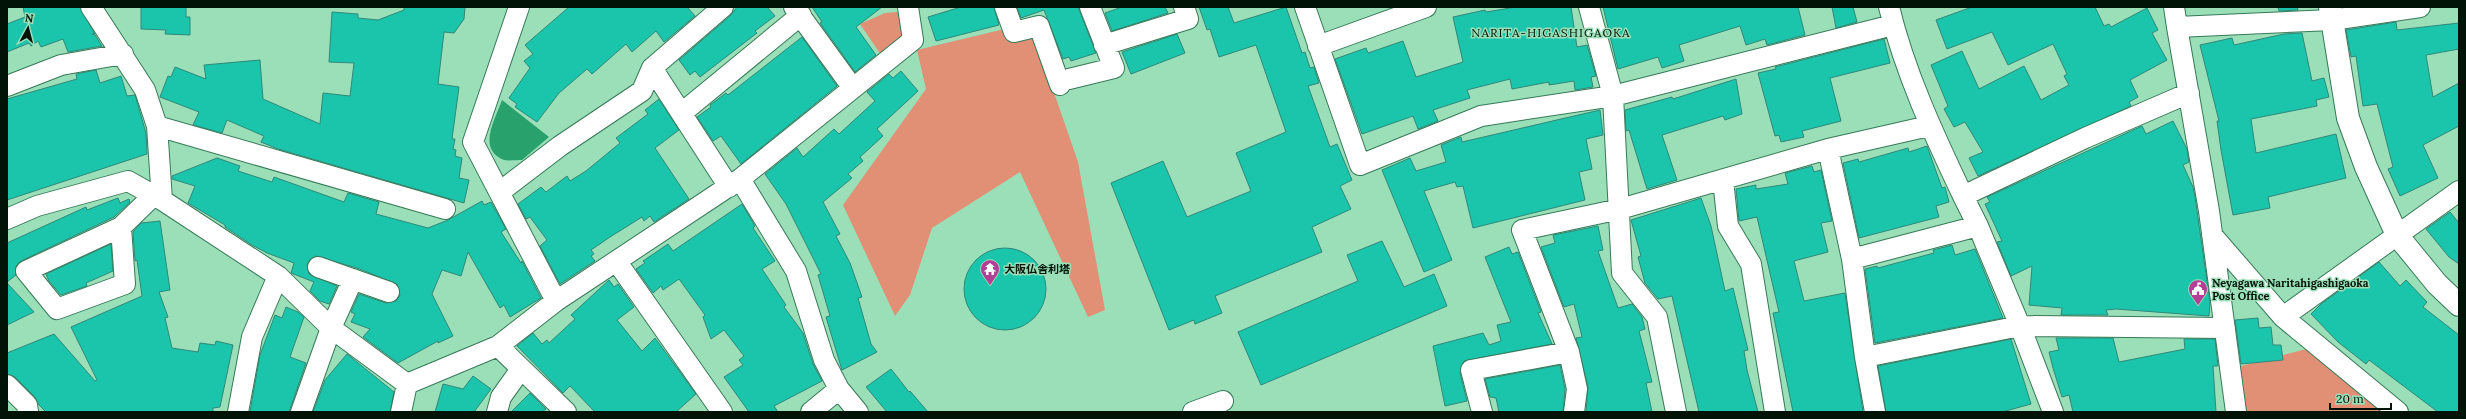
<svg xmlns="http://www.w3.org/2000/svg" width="2466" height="419" font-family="Lora,'Noto Sans JP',serif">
<rect width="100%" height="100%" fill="#9adfb8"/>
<path fill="#e19075" d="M897,12L906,18V36L881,55L860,24L885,13Z
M1030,23L1078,162L1105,310L1088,317L1020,172L932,228L910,295L895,316L843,205L926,89L917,50Z
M2318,346L2393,412H2236L2230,369Z"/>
<path fill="#29a16c" d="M502,100L549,137L522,160C517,160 508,161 504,160C476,149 496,118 502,100Z"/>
<path fill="#1bc5ac" stroke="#2e897a" d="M23,7H80L95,34H92L95,35L102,46L68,52L63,39L41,47L38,41L31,46L29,43L7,52V24L25,17Z
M141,7H186V17H190V35L165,34L166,30L141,29Z
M404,7H465L464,19L454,33L444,32L438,84L459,87L452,139H455L453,149L456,150L455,156L462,158L459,178L469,180L464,203L278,149L261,142L264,136L227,120L222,133L193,125L199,112L160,97L168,76L171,77L175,67L206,79L204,65L260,60L263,99L320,124L323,93L350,96L354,63L329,62L332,12L358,14V18L378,20L404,10Z
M569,7H687L695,16L664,42L656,31L632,52L626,44L592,74L587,69L559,93L537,122L515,107L517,104L509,98L530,68L524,61L533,54L525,45Z
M737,7H767L775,16L755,31L757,33L700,77L695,71L690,75L679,60L730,16Z
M812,7H882L856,27L876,55L855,72L820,23L822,22Z
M961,7H994L999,25L936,41L928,17Z
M1017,7H1078L1096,53L1071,61L1069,57L1063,59L1044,10L1021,18Z
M1122,7H1165L1168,13L1112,31L1105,13Z
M1199,7H1228L1234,23L1286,7L1302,53L1305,52L1310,68L1314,67L1319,83L1308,86L1330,147L1337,144L1352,180L1340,186L1351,209L1312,227L1322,252L1215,296L1222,313L1195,324L1194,320L1169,330L1111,183L1163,161L1187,217L1251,191L1236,153L1286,132L1256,45L1219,57L1210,29L1207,30Z
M1516,7H1571L1577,47L1587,45L1596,76L1591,77L1593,87L1575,90L1574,81L1549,85V82L1512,89L1510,79L1467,90L1470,98L1433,110L1438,121L1418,129L1413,116L1362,134L1335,59L1366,48L1368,53L1403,41L1416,77L1463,62L1453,17L1485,10L1486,12Z
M1603,7H1798L1805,35L1767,45L1765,39L1746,45L1740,26L1679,45L1684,61L1662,68L1658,57L1618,69Z
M1832,7H1853L1857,22L1836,28Z
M1972,7H2095L2104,26L2109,24L2111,27L2147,8L2158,30L2152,33L2167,60L2130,80L2138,97L2129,102L2131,106L1978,176L1969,158L1983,152L1965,122L1954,127L1944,109L1948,106L1931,65L1962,51L1979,89L2024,66L2041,100L2069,85L2064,76L2067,74L2053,44L2008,65L1992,32L1947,49L1936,20Z
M2278,7H2297L2298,10L2279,11Z
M2396,22L2397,30L2459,23V49L2426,55L2433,97L2459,83V126L2423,145L2438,178L2400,196L2388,169L2393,167L2377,104L2363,106L2356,56L2351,57L2346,30Z
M2302,33L2312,81L2324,78L2329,97L2316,100L2317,106L2251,119L2256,153L2336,134L2346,178L2268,197L2270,208L2233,215L2221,150L2217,121H2219L2200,45L2232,38L2234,45L2284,34Z
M1177,34L1185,53L1131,74L1122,52Z
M802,37L837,86L741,164L721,136L713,141L697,117L711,107L710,105L726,93L728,95Z
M1884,39L1890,63L1830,78L1841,121L1802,131L1804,137L1781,142L1779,135L1775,136L1758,73L1776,69L1775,67Z
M96,70L100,83L121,76L127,96L135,95L146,133L147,154L7,200V99L77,79L76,74Z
M901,71L918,91L877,129L883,136L860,157L863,161L848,174L852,178L823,202L840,234L836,236L850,263L862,297L858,298L871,344L877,352L842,370L826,317L830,316L818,275L821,274L786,204L765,174L797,148L803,157L834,129L839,134L875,101L867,92L889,74L893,78Z
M1736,79L1742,114L1725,120L1723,116L1662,135L1677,180L1647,189L1629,130L1626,131L1625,110L1672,97L1673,99Z
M659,99L679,130L655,148L689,199L654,222L650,216L644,221L642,217L610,237L591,250L594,254L591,256L595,261L560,284L540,246L547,240L530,217L526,219L518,204L541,187L546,192L567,176L570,181L586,171L620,143L616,138L648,114L645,110Z
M1600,110L1603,135L1586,139L1592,169L1579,172L1585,200L1473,228L1463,186L1457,187L1455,182L1424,191L1452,260L1424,272L1382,170L1410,158L1416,171L1446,162L1441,145L1461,137L1462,142Z
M2173,121L2187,149L2189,162L2183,165L2193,187L2195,197L2210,302L2209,316L2116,309L2106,310L2108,315H2061L2062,308L2029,305L2032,266L2011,276L1997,242L2002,241L1985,204L1990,202L1987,197L2142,126L2146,134Z
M1927,146L1942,188L1945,187L1949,202L1936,206L1939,217L1859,238L1843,163L1858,159L1859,162L1908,148L1909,152Z
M217,158L240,166L238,171L272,182L274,177L344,202L348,193L379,202L376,214L428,228L448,220L482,201L484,205L491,202L506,229L501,232L521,263L522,261L541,298L510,317L504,305L500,308L468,252L461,276L442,270L432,294L453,336L438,343V341L398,363L363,337L370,329L351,322L355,314L351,312L359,294L386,303L396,301L400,295L397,284L357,268L316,256L307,264L309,274L337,286L329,304L320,301L310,291L314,282L291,273L294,263L267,253L252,245L225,227V225L188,203L195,186L172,179V176Z
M1812,166L1814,172L1821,170L1832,221L1821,223L1828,252L1794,261L1804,301L1845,293L1863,412H1793L1773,313L1779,312L1757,217L1739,221L1736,189L1756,185V189L1788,184L1785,173Z
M118,198L120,203L129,199L130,202L114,217L21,261L16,266V275L7,282V243L86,207L87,210Z
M1701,198L1711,226L1725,291L1733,288L1748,350L1744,351L1747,370L1758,412H1699L1672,296L1658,299L1645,283L1638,257L1641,256L1631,220Z
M742,204L755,226L753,228L775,261L762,269L786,305L784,307L803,333L813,364L822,381L774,406L778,412H749L724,377L743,365L739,360L744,356L724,330L711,339L703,317L705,315L679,279L663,290L661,286L653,293L636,269L645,263L643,261L668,244L673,251Z
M2450,212L2459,223V264L2449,257L2426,229Z
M160,221L170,290L159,292L168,317L165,318L172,348L198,352L200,343L215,345L216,341L233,345L220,407L213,408V412H46L39,405L35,397L15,377L7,374V353L54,334L95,381L97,380L71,327L142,296L137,260L135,261L133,232L141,223Z
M1598,226L1603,250L1598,251L1618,308L1632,304L1642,317L1645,329L1639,331L1652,382L1646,383L1652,412H1586L1588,387L1576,338L1582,337L1574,304L1564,307L1541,247L1555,243L1553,235Z
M1382,241L1404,287L1434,274L1447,306L1261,385L1238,332L1358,281L1347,255Z
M111,244L113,271L86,283L87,286L61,295L49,281L46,274Z
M1952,245L1955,255L1975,249L2003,318L1875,343L1865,269L1877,266L1878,268L1934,253L1933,250Z
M1509,247L1512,254L1518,252L1541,312L1538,313L1552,344L1464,361L1460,373L1467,401L1445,406L1433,346L1483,333L1489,345L1501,341L1497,325L1511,322L1485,257Z
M964 289a41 41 0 1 1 82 0a41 41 0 1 1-82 0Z
M2379,262L2400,286L2406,280L2427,302L2423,307L2459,335V412H2438L2369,360L2366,364L2338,342L2311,314L2321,304Z
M609,280L614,287L618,284L634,307L617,320L642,351L655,338L696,394L676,412H595L570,386L563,393L517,346L533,333L542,344L547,340L549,343L575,319L571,315Z
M7,283L34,312L7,325Z
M286,307L298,312L304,317L290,357L306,363L289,412H250L260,355L275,315L282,318Z
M2258,318L2259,328L2271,327L2273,345H2281L2283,360L2241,364L2235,320Z
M2056,338H2113L2119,362L2185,349L2184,339H2215L2218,366H2213L2216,412H2073L2069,395L2062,397L2053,368L2049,352L2059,350Z
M2011,339L2031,404L2002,412H1886L1878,366Z
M347,354L394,392L390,412H313L325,380Z
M1560,365L1565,389L1563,412H1499L1496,398L1490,397L1485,379Z
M891,369L909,392L910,391L928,412H887L866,387Z
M473,376L491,389L474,412H435L443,384L463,389Z
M530,393L546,409L542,412H511Z"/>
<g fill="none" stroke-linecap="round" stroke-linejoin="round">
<g stroke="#367a58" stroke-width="22">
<path id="minor" d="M91,7L145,90L157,126L162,200L278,276L331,328L407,384
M519,7L473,142L556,301
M794,7L852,87
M1005,7L1014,32L1039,26L1060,85
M1305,7L1360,165L1481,116L1613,96L1893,25
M1589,7L1613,96L1622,273L1657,317L1676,412
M1889,7C1905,73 1934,135 1963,196
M2174,7L2177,27
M1104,45L1188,19L1184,7
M1318,46L1426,7
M652,68L729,187
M1069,79L1114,68L1090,7
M7,86L61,65L123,54
M683,112L801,15
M157,126L445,209
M1828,149L1852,259L1865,357L2020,326L2225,328
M740,179L796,271L824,360L839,389L858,412
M1723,180L1728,226L1751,264L1775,412
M501,191L560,146L642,91L652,68L723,7
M7,219L37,206L128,181L162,200
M121,227L26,271L57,309L125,284L121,227L154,195
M2212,235L2283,317L2398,412
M1852,259L1978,226
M617,262L722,412
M318,267L389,292
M2283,317L2459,191
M498,346L566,412
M1865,357L1875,412
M407,384L498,346L556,301L740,179L913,40L908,7
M7,385L27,405L28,412
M238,412L252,337L278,276
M301,412L331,328L353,279
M401,412L407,384
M497,412L501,397L521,369
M811,412L839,389
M1193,412L1223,401
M1482,412L1471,370L1569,352
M1574,412L1577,389L1569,352L1522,230L1620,209L1828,149L1929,126
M2053,412L2020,326L1978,226L1963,196L2085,138L2189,93
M2236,412L2209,211L2177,27L2332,20L2420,7"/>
</g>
<g stroke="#367a58" stroke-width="24">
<path id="tertiary" d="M2330,7L2348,118L2366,167L2397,235L2437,284L2459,305"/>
</g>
<use href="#minor" stroke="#fff" stroke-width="20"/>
<use href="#tertiary" stroke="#fff" stroke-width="22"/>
</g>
<defs>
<g id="temple-pin" transform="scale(1)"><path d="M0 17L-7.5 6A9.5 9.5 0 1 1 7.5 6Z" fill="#b43f96" stroke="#9adfb8"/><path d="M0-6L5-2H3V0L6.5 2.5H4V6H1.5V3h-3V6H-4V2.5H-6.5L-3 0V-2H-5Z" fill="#fff"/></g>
<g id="civic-pin" transform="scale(1)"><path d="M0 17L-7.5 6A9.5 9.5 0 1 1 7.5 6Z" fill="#b43f96" stroke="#9adfb8"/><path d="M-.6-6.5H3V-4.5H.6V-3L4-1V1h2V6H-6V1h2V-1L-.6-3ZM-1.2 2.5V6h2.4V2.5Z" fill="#fff"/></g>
</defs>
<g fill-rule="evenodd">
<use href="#temple-pin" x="990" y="269"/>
<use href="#civic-pin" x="2198" y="289"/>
</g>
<g text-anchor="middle" stroke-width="3" stroke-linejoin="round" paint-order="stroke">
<g font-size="11" font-weight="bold" fill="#001306" stroke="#9adfb8" text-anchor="start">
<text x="1004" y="273">大阪仏舎利塔</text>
<text x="2212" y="287">Neyagawa Naritahigashigaoka<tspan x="2212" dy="13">Post Office</tspan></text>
</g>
<g font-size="12" letter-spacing="1" fill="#001306" stroke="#9adfb8">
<text x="1551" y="37">NARITA-HIGASHIGAOKA</text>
</g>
</g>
<rect width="2466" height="419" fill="none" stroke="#001306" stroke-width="16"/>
<g transform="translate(28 28) rotate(7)" stroke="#9adfb8" stroke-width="3" paint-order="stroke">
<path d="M0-3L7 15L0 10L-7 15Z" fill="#001306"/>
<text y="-6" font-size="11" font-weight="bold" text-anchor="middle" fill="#001306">N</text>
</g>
<path d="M2330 403v6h61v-6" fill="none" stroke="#001306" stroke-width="2"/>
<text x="2336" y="403" font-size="12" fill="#001306" stroke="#9adfb8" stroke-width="3" paint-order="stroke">20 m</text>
</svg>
